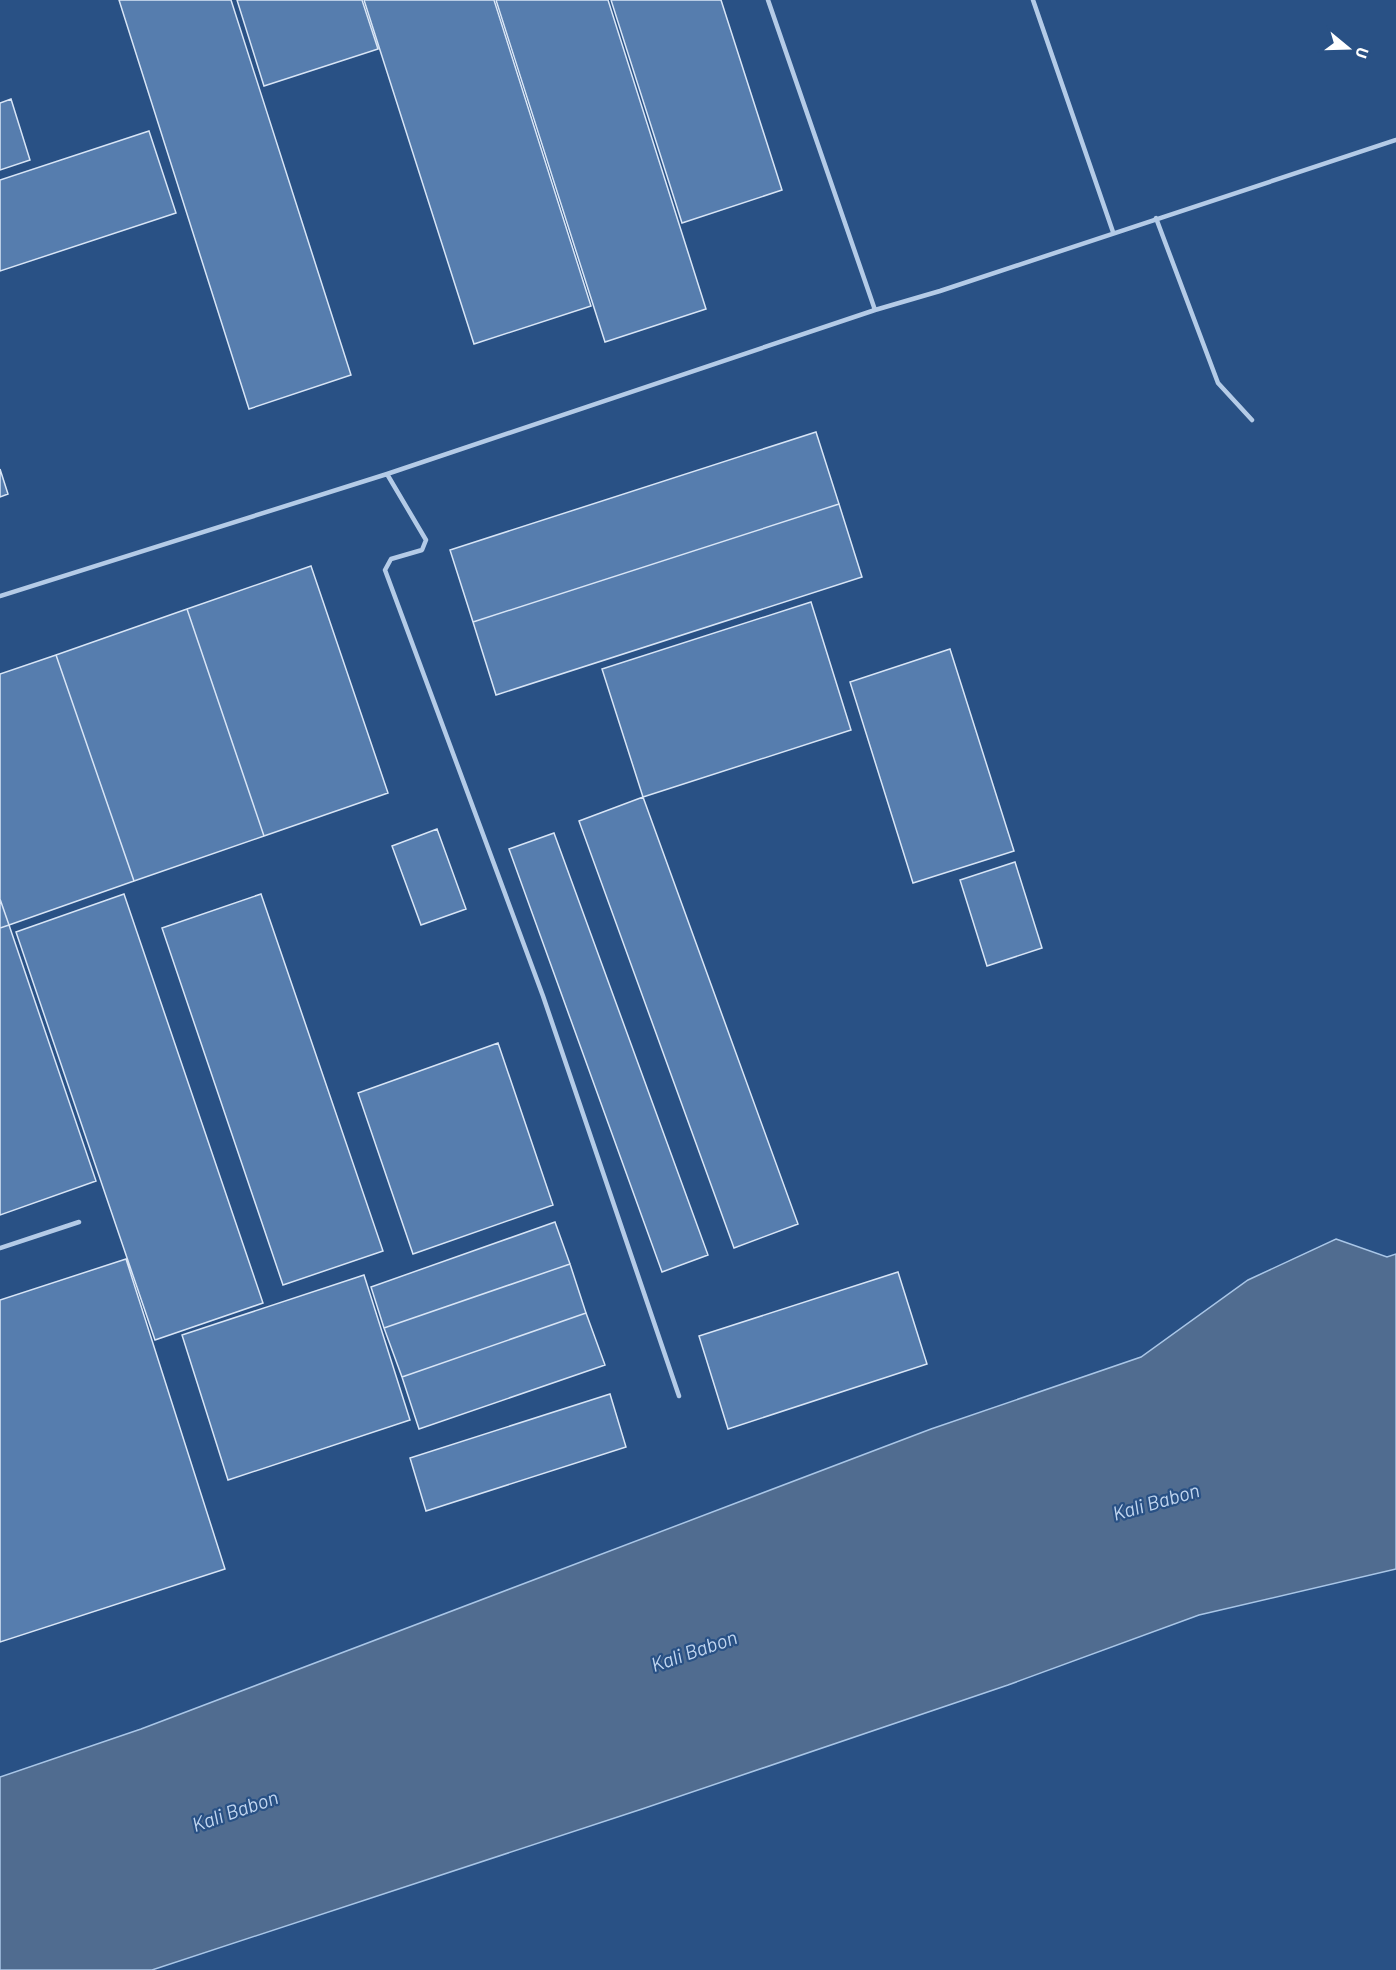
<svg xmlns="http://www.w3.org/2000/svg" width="1396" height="1970" font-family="Barlow,sans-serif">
<rect width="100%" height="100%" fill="#295185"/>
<path fill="#506c90" stroke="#a9c6e7" stroke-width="1.5" d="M1336,1239L1387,1257L1396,1254V1569L1199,1615L1008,1685L642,1809L152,1970H0V1777L141,1729L931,1429L1141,1357L1248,1280Z"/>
<path fill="#567dae" stroke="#d8e5f6" stroke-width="1.5" d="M119,0H231L351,375L249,409Z
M237,0H362L378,49L264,86Z
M364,0H494L591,306L474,344Z
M496,0H608L706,309L605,342Z
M611,0H721L782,190L682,223Z
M11,99L30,160L0,170V103Z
M149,131L176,213L0,271V180Z
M816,432L839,504L473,622L450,550Z
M0,469L8,494L0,497Z
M839,504L862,577L496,695L473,622Z
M311,566L388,793L264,836L187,609Z
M811,602L851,730L643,797L602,669Z
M187,609L264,836L134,881L56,655Z
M950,649L1014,851L913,883L850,682Z
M56,655L134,881L9,925L0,899V674Z
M643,797L798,1224L734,1248L579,821Z
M437,829L466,909L421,925L392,846Z
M554,833L708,1255L662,1272L509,849Z
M1015,862L1042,948L987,966L960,880Z
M124,894L263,1303L155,1340L16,932Z
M261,894L383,1251L283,1285L162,928Z
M0,899L9,925L0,928Z
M9,925L96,1181L0,1215V928Z
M498,1043L553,1205L413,1254L358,1093Z
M555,1222L570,1264L384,1328L371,1287Z
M126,1259L225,1569L0,1642V1300Z
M570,1264L586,1313L402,1377L384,1328Z
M898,1272L927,1364L728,1429L699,1336Z
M364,1275L410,1420L228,1480L182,1335Z
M586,1313L605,1365L419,1429L402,1377Z
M610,1394L626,1447L426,1511L410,1458Z"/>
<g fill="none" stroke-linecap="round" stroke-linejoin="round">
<path stroke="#b4cbe7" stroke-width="4.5" d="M768,0L875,310
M1033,0L1113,232
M1156,218L1218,383L1252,420
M387,474L426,540L422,550L391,559L385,570L543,996L679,1396
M0,596L387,474L875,310L940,291L1396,140
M0,1248L79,1222"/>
</g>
<g text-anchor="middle" stroke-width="4.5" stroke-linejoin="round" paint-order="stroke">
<g font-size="20" font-style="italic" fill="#c0d5ef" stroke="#295185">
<text transform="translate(1156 1502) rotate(-16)" y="7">Kali Babon</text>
<text transform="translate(694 1651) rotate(-19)" y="7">Kali Babon</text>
<text transform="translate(235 1811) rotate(-19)" y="7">Kali Babon</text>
</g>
</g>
<g transform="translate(1348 48) rotate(109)" stroke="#295185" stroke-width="4.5" paint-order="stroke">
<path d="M0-4.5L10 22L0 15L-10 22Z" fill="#ffffff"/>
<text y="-9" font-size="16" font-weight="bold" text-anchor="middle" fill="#ffffff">U</text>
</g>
</svg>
